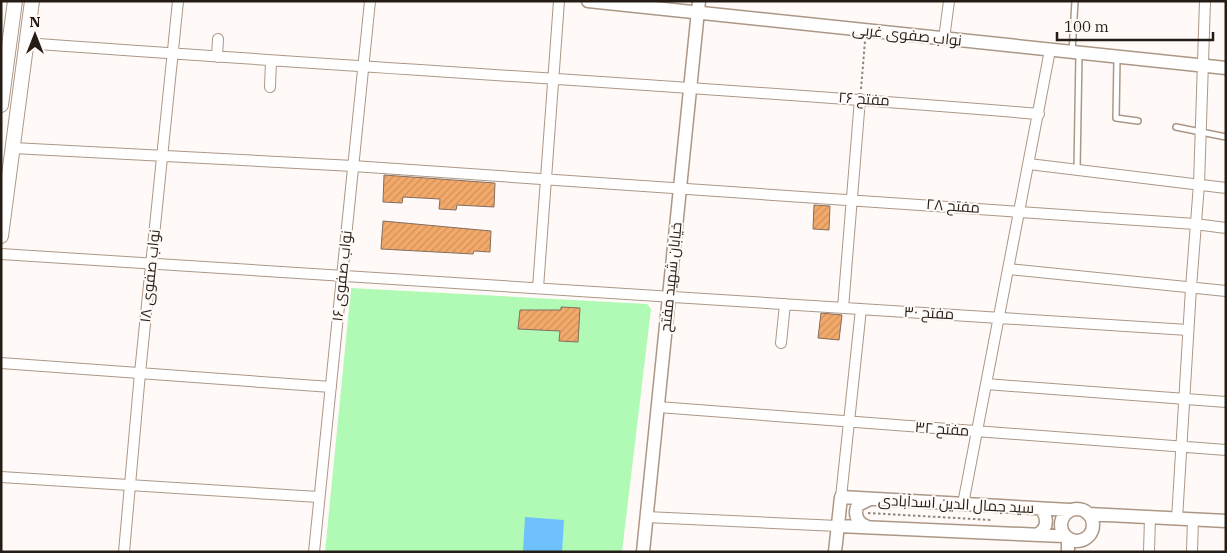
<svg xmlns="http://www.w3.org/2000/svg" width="1227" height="553" font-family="'IBM Plex Serif',Cairo,serif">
<defs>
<pattern id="building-hatch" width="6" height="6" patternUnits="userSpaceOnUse" patternTransform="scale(1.25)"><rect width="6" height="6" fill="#f3a96a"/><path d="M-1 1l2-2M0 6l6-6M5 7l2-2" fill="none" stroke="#d0915b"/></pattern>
</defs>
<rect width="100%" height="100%" fill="#fffaf7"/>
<path fill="#b0fab6" d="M351,288L647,304L651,309L622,552H325Z"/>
<path fill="#6fc1fe" d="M525,517L564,520L562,552H523Z"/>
<path fill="url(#building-hatch)" stroke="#826e5f" d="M384,175L495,183L494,207L457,205L456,210L439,209L440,199L403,197L402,203L383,202Z
M814,205L830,206L829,230L813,229Z
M383,221L491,231L490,252L474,251L473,254L381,249Z
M561,307L580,308L578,342L559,341L560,331L518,329L520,310H561Z
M821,313L842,315L839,340L818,338Z"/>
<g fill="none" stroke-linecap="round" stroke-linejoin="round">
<g stroke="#ac9786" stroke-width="8">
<path id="service" d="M1072,52L1075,1
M1117,58L1116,118L1138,121
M1176,127L1226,137
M1077,169L1079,54"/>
</g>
<g stroke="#ac9786" stroke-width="12">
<path id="minor" d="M944,39L949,1
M26,43C364,68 702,86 1039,114
M217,57L218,39
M270,87L271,61
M13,148L353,166L1195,224L1226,228
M1029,164L1226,188
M1,254L1188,330
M1009,269L1226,291
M538,288L559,1
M843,308L860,99
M781,343L785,304
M1,363L331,387
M986,384L1226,402
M658,407L1226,450
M1,477L319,497
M841,497L861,309
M963,504L1050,50
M646,517L838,526
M1177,519L1191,288L1199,184L1205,1
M124,552L140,373L178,1
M314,552L370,1
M1149,552L1150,517
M1192,552L1193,519"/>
</g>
<g stroke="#ac9786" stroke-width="15">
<path id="tertiary" d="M588,1L1226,68
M1061 525a16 16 0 1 1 32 0a16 16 0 1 1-32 0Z
M1088,514L1226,521
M838,526L1064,536
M868,527C858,524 853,515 858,505L870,499
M1037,535C1048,528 1048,520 1042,509
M1068,539V552
M643,552L699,1
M835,552L841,497L1070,510"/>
</g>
<g stroke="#ac9786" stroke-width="16">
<path id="secondary" d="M1,105L15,1
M1,236L32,1"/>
</g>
<path stroke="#8b8580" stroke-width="2" stroke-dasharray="2.5 2.5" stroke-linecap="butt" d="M861,89L865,41
M868,513L991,520"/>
<use href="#service" stroke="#fff" stroke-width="5"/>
<use href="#minor" stroke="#fff" stroke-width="10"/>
<use href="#tertiary" stroke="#fff" stroke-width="12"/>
<use href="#secondary" stroke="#fff" stroke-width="14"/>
</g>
<g text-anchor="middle" stroke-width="4" stroke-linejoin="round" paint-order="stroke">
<g font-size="15" fill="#241c15" stroke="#fffaf7">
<text transform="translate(907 35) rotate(6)" y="5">نواب صفوی غربی</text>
<text transform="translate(864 99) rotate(4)" y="5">مفتح ۲۶</text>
<text transform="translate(953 206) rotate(4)" y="5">مفتح ۲۸</text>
<text transform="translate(150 276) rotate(-84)" y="5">نواب صفوی ۱۸</text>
<text transform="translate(342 276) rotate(-84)" y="5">نواب صفوی ۱۶</text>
<text transform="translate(671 277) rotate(-84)" y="5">خیابان شهید مفتح</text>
<text transform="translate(929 313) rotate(3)" y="5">مفتح ۳۰</text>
<text transform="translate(942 429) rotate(4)" y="5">مفتح ۳۲</text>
<text transform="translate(956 504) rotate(3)" y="5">سید جمال الدین اسدآبادی</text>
</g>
</g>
<rect width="1227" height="553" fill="none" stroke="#241c15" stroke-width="5"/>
<g transform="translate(35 35)" stroke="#fffaf7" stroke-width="4" paint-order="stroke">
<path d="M0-4L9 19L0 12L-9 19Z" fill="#241c15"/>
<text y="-8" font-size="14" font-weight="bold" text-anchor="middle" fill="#241c15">N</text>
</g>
<path d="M1057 32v8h156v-8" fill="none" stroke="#241c15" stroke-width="2.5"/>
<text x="1064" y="32" font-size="15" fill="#241c15" stroke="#fffaf7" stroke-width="4" paint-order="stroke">100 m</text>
</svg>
